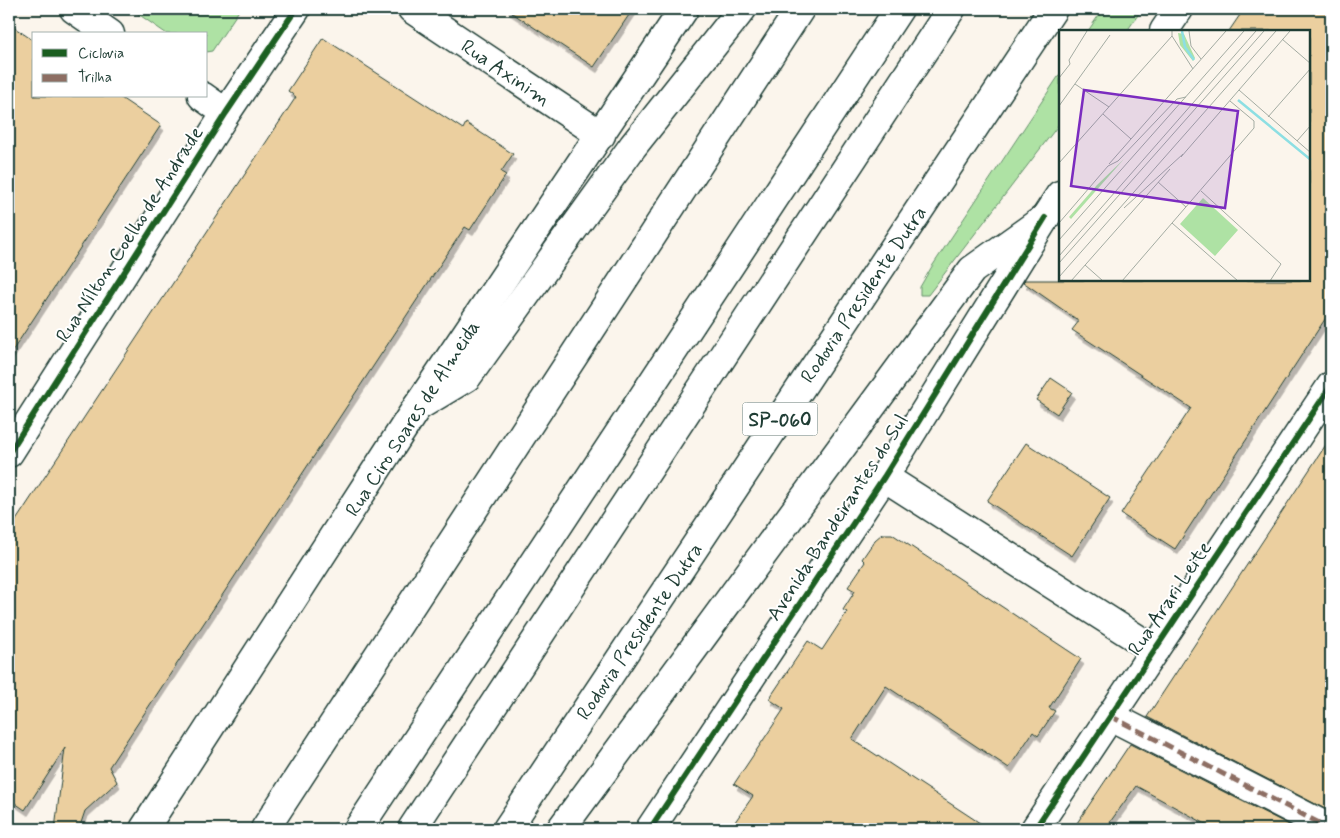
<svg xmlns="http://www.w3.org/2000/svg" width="1340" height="838" font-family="Mynerve,sans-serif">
<defs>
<filter id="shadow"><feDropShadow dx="3" dy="5.5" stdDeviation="0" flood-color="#0004"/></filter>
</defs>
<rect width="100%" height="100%" fill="#fbf5ec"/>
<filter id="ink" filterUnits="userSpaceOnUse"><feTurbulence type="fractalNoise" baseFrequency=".02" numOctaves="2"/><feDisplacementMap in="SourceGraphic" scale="10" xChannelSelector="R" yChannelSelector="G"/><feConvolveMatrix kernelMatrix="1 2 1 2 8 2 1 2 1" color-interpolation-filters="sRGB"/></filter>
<g filter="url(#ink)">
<path fill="#aee2a4" stroke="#66906c" d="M131,9H130H240L212,51L206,52V34H167Z
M1103,9H1142L1127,31H1088Z
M1060,74V123L928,295H920V287L931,268Z"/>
<path fill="#ebcf9f" stroke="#1f3d34" filter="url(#shadow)" d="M506,9H633L594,67Z
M1244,9H1331V310L1175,549L1121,514L1191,408L1072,330L1079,321L1023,282L1025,280H1309V31H1229Z
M9,24L34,41V96H118L161,125L9,356Z
M323,38L463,129L466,123L513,154L501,172L506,175L470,230L465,227L109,767L117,782L85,811L79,829H55L65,748L25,810L9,799V531L296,97L288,91Z
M1051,378L1072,392L1057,414L1036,400Z
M1331,437V812L1147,717Z
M1026,443L1110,498L1072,556L987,501Z
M882,534H892L1081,659L1049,708L1055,711L1038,736L1033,732L1009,768L886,686L852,739L989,829H730L753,796L734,784L784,709L769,699L808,641L822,650L847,612L843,610L855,591L848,587L865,562L862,559L875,540Z
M1130,744L1297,829H1215L1136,786L1105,829H1073Z"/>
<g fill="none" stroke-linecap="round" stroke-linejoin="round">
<g stroke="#1f3d34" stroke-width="31">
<path id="minor" d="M74,9L110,34
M412,9L601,135
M202,96L226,113
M9,453L226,113L296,9
M884,477L1155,650
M1110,716L1331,829
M650,829L884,477L1045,218
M1035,829L1331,386"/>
</g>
<g stroke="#1f3d34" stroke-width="31">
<path id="major" d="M1164,31L1179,9
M1045,218L1060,195
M144,829L417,407L684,9"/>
</g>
<g stroke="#1f3d34" stroke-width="31">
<path id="highway" d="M417,407L467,377L633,146L742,9
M265,829L800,9
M358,829L899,9
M412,829L951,9
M507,829L1053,9
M561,829L972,270L1045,218"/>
</g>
<use href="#minor" stroke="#fff" stroke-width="28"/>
<use href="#major" stroke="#fff" stroke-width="28"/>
<use href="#highway" stroke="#fff" stroke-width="28"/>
<path stroke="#8d6e63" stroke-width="5" stroke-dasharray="10 5" stroke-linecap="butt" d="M1110,716L1331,829"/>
<g stroke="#fff" stroke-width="9">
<path id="cycleway" d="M9,453L226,113L296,9
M650,829L884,477L1045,218
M1035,829L1331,386"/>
</g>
<use href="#cycleway" stroke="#1b5e20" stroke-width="6"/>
</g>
</g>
<g text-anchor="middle" stroke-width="4" stroke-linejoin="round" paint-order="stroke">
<rect fill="#fff" stroke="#627771" stroke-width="1" x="742.5" y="402.5" width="75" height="33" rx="4"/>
<g font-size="19" font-weight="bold" fill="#1f3d34">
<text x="780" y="426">SP-060</text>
</g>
<g font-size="20" fill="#1f3d34" stroke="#fff">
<text transform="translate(506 72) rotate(34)" y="7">Rua Axinim</text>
<text transform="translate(129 234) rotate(-57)" y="7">Rua Nílton Coelho de Andrade</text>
<text transform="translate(863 294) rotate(-56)" y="7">Rodovia Presidente Dutra</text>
<text transform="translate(412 418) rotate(-57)" y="7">Rua Ciro Soares de Almeida</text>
<text transform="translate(837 517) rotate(-57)" y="7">Avenida Bandeirantes do Sul</text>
<text transform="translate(1169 598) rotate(-56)" y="7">Rua Arari Leite</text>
<text transform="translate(639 631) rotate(-56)" y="7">Rodovia Presidente Dutra</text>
</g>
</g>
<g transform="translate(1059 30)">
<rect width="251" height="251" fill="#fbf5ec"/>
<path d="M119,3L125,4L136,28L134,31L121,15ZM65,129L12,189L10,187L38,155ZM144,168L179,200L156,226L121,194Z" fill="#aee2a4"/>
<path fill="none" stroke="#8ddfe3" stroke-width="2.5" d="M123,1L126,17L135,30M179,70L252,130"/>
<path fill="none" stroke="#a3aba2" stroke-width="1" d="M130,1L132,16L142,29M113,6L134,39M223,9L252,34M0,48L11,34L10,30L28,1M16,54L50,77M180,60L252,123M0,76L51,5M44,84L72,109M209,87L252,38M238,111L252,95M122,127L231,1M0,133L113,6V1M50,134L167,1M49,136L59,131L118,69L127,67M99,152L127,177M142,161L222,234L211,251M65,178L124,124M0,193L49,136M113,193L179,251M0,210L185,1M0,226L197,1M0,233L205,1M26,235L44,251M0,247L217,1M12,251L111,139M63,251L195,98V91L171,71"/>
<path fill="#7b2cbf" fill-opacity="0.15" stroke="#7b2cbf" stroke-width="2.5" d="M25,60L179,81L166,178L12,156Z"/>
<rect width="251" height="251" fill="none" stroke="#1f3d34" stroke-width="2.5"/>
</g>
<rect width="1340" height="838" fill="none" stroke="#fff" stroke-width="30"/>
<rect x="15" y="15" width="1310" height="808" fill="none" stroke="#1f3d34" stroke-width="2" filter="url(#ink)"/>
<rect x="32" y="32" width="175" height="65" fill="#ffffff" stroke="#a5b1ae"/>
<rect x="42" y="49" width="25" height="8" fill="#1b5e20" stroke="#a5b1ae"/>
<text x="78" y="58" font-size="15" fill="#1f3d34">Ciclovia</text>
<rect x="42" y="74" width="25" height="8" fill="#8d6e63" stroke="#a5b1ae"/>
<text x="78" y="82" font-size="15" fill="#1f3d34">Trilha</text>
</svg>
